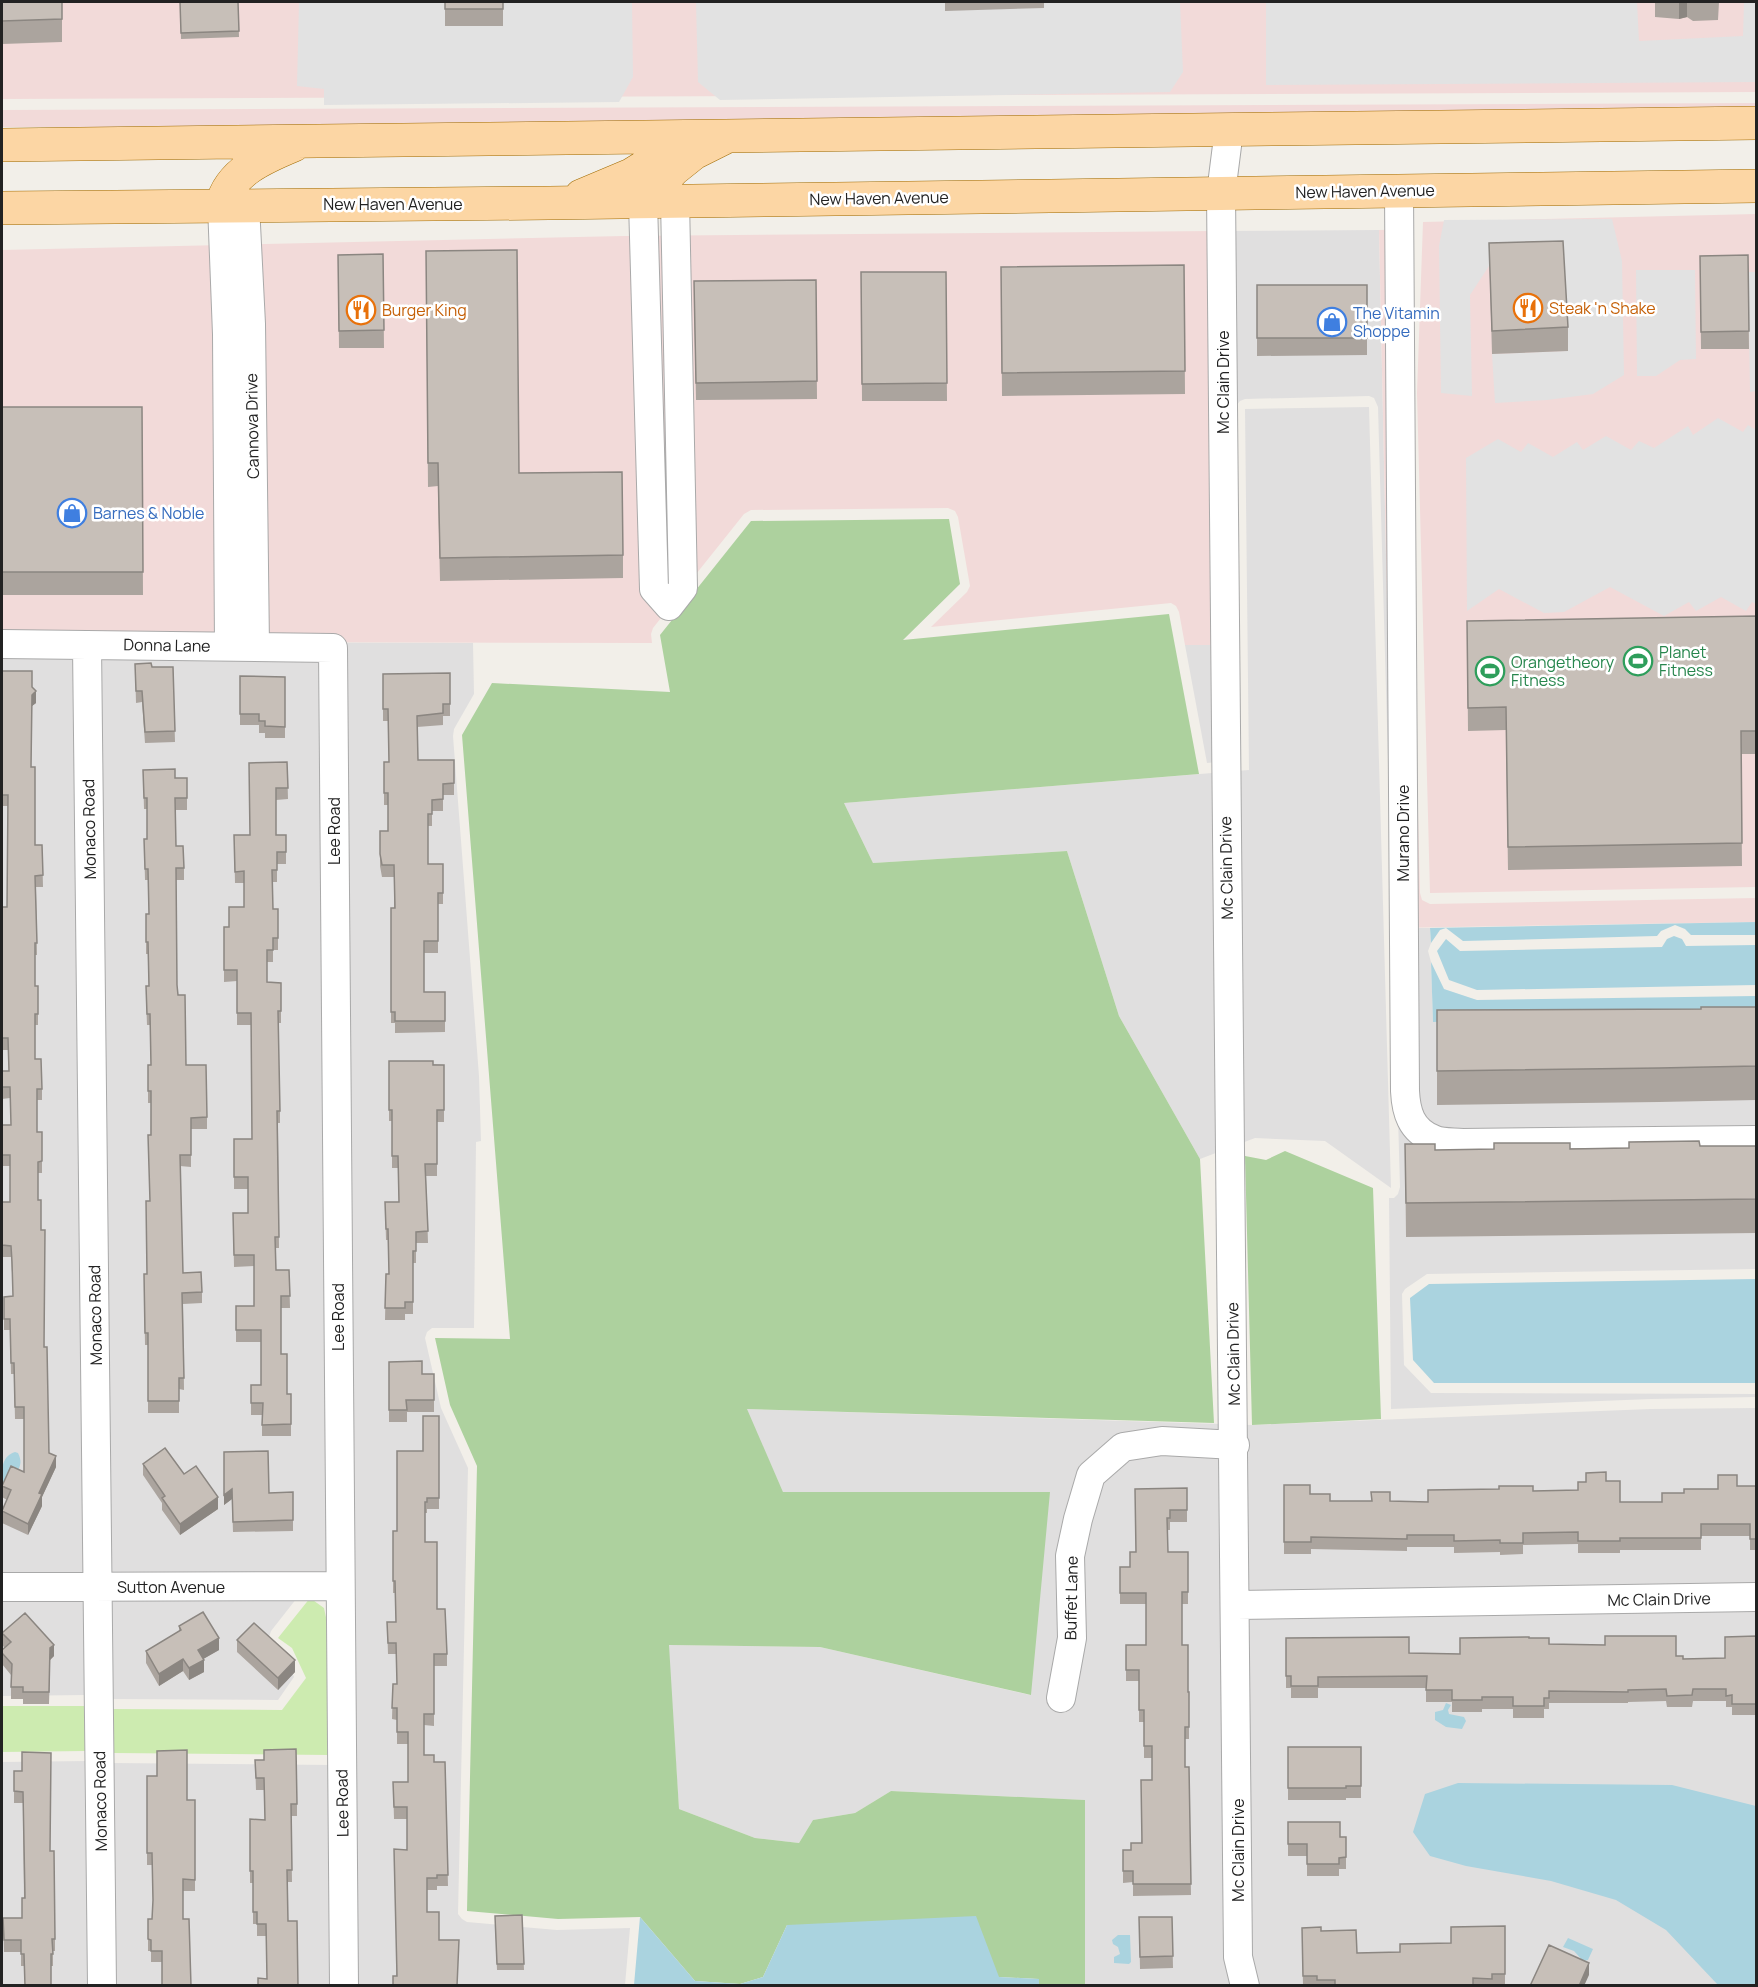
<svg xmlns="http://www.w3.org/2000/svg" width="1758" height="1987" font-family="Manrope,sans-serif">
<rect width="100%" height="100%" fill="#f2efe9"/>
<path fill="#e0dfdf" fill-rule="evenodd" d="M1379,230L1394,928H1430L1431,943L1428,951L1431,962L1433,1022L1756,1016V1269L1427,1274L1405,1289L1402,1294L1404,1365L1431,1393L1756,1394V1397L1651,1399L1391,1409L1389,1198H1394L1398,1194L1400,1187L1378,407L1374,398L1369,396L1245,399L1240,401L1236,406L1240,760L1207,763L1185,645H1218L1213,231Z
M1369,407L1391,1188L1325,1141L1255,1138L1200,1159L1119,1016L1067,851L873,863L844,803L1249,770L1245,409Z
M2,634L200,642L473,643L474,694L454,729L453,736L479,1076L481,1141L476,1142L474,1328H432L427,1332L425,1338L441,1408L468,1468L458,1914L462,1919L467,1922L557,1930L630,1928L625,1985H2V1762L88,1761L85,1695L2,1696ZM304,1589L331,1602L332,1765L111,1763L108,1699L278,1700L294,1677L285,1655L269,1637L271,1631Z
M1756,1408V1985H1085V1800L891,1791L855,1813L813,1820L799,1843L755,1838L679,1809L668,1645L820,1647L1030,1695L1049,1492H783L746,1409L1252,1425L1651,1409Z"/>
<path fill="#f2dad9" d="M2,2H1756V92L2,99Z
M1756,103V110L106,127H2V110Z
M1756,214V887L1430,893L1417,393L1423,222Z
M1414,229L1408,393L1420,893L1422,900L1430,904L1756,898V922L1394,928L1379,230Z
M1213,231L1219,645H1185L1179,612L1176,606L1171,603L931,627L967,592L970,586L958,517L955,511L948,508L751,510L744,514L653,628L651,634L652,643L199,642L2,634V250L624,236Z"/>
<path fill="#cdebb0" d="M310,1598L324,1608L329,1632L330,1755L114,1753L111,1709L282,1710L306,1678L292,1648L278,1638Z
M2,1706H85V1751L2,1752Z"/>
<path fill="#add19e" d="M949,519L960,584L903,640L1169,614L1199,774L844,803L873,863L1067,851L1119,1016L1200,1159L1214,1423L747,1409L783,1492H1050L1031,1695L820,1647L669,1645L679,1809L755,1838L799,1843L813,1820L855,1813L891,1791L1085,1800V1985H1039V1979L999,1977L787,1925L763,1977L740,1984L695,1981L640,1917L558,1919L467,1911L477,1466L450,1405L435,1338L510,1339L462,735L492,683L670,692L660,635L751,521Z
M1285,1151L1373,1188L1381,1419L1252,1425L1245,1156L1266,1160Z"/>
<path fill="#e2e2e2" d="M299,2H632L633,77L619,102L324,105V89L297,86Z
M696,2H1180L1183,72L1170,92L720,100L698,82Z
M1266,2H1637L1639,41L1743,36L1744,2H1756V82L1266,85Z
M1612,219L1622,261L1624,375L1593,394L1547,400L1495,403L1492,354L1567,351L1489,266L1470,295L1472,396L1441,393L1439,246L1444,220Z
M1636,270H1695L1696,359L1680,360L1656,376H1637Z
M1748,272H1756V391L1750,392Z
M1718,418L1743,432L1748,425L1756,430V604L1752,602L1746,611L1721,597L1696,611L1689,602L1664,616L1610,587L1564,612L1544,613L1499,589L1467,611L1466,458L1498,439L1521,452L1528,443L1553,457L1577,442L1583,450L1606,436L1631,450L1639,441L1654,448L1688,426L1693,435Z"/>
<path fill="#aad3df" d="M1756,922V935H1691L1685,929L1675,925L1661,931L1657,936L1463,941L1446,928L1440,930L1431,943L1430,928Z
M1674,936L1682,939L1686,946L1756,945V985L1477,990L1449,980L1437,951L1446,939L1460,951L1662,947L1667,939Z
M1431,962L1444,989L1477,1000L1756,996V1016L1433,1022Z
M1756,1279V1383H1434L1413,1360L1410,1298L1429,1284Z
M15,1452L18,1453C26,1469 13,1474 4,1486L2,1485C2,1472 0,1457 15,1452Z
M1446,1703L1451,1705L1448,1710L1449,1714L1464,1717L1466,1721L1462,1729L1446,1727L1435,1720V1712L1443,1710Z
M1458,1783L1672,1785L1756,1806V1985H1718L1666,1930L1616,1900L1551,1881L1466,1866L1430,1856L1413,1832L1425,1794Z
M976,1916L999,1977L1039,1979V1985H634L640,1917L695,1981L740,1984L763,1977L787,1925Z
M1130,1935L1131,1962L1129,1964L1114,1963V1957L1120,1954L1118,1947L1113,1944L1112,1940L1118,1935Z
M1568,1938L1593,1949L1588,1960L1583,1961L1574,1951L1563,1947Z"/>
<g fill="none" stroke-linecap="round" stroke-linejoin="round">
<g stroke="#a9a9a9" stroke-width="30">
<path id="minor" d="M1229,130L1221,193C1222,781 1236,1369 1238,1957L1245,1986
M1399,191L1405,1091C1406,1112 1411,1130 1433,1139C1441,1143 1453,1142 1462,1143L1756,1140
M643,202L654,589L669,606L683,588L675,201
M222,205L227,334L229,646
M245,205L251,324L255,647
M2,644L333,648L344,1986
M87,645L102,1986
M2,1587L340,1586
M1237,1605L1756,1597
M1061,1698L1072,1638L1070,1556L1078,1519L1091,1475L1123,1447L1162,1441L1235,1445"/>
</g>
<g stroke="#a06b00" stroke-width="34">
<path id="major" d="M2,145L1756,123
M581,196L631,175L652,162L671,137
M646,198L674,169L694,153L726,137
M222,205C229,172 265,157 294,145
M2,208L549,203L1756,186"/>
</g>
<use href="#minor" stroke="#fff" stroke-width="28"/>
<use href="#major" stroke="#fcd6a4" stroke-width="33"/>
</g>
<path fill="#aba49e" d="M2,2H62V42L2,44Z
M180,2H238L239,37L181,39Z
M445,2H503V26H445Z
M945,2H1044V8L945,11Z
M1655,2H1719L1718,20L1693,21L1687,17L1679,19L1655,17Z
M1489,243L1568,327V351L1492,354Z
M426,251L519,473L623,555V578L440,581L438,486L428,487Z
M383,254L384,348H339L338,255Z
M1748,255L1749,349H1701L1700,256Z
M1184,265L1185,394L1002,396L1001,267Z
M861,272H946L947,401H862Z
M816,280L817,399L696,400L694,299Z
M1257,285H1367V355L1257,356Z
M2,407H142L143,595H2Z
M1756,616V754H1741L1742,866L1508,870L1506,730L1468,731L1467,621Z
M135,664L152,667H173L175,742L145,743L142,702L136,703Z
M2,671L32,687L36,703L32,706L31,767L35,845H42L43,887H36L37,955H35V986H38V1025H35V1059L42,1089V1100H37V1132H42V1173H38V1200L49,1453L56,1467L42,1497V1506L28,1535L2,1523V1511L7,1500L2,1497V1486L24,1472V1419H15L14,1374H11L10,1330H4V1297L13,1296L12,1273L11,1257H2V1202H10V1166H2V1125H11L10,1098L2,1099V1071H9L8,1050H2V907H7L8,806H2Z
M450,673V716H443V725L417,727L418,760H454V795H443V811H432V826H428V864H443V904H438V953H424V992H445V1032L395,1033V1023H391V908H394V877H382L380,866V831H388V805H384V774L389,762L388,721H383V709Z
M240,676L285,677V738H265V733H259V725H240Z
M287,762L288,799L276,800V835H286V864H277V882H273V909H278V950H273V962H267V982L281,983V1023H278L280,1111V1123H278L279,1248H276V1270H289L290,1308H281V1354L287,1394H291V1436H262V1415H251V1385H261V1342H236V1306H254V1266L234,1267L233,1213H248V1189H234V1139H252L251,1025H237V981L224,982V927H229L244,907V883H235L234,835H250Z
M143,770L175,778H187V810H175L176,846L184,868V880H176L177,985L186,1065L207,1117V1129H191V1167L180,1166L183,1273L202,1292V1303L183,1304L184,1390L179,1389V1413H148V1345H145L144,1274H147L150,1201L151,1103H148V1076L151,1065L150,1025H147L146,997L149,986L148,954H146V914H149L148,880H145L144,839H147V809H144Z
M1756,1007V1100L1659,1102L1437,1105V1010L1701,1009Z
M389,1061L444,1065V1122H437V1176H426L428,1243H416V1263H413V1314H405V1320H385L386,1274H389L388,1240H386L385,1202H399L398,1168H392V1121H389Z
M1405,1144L1435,1150L1756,1146V1233L1406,1237Z
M389,1362L422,1374H434V1412H407V1422H389Z
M439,1416V1509H427V1513H425V1542L437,1609L447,1654V1666H434V1726L424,1725V1755L434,1762H445L448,1886H437V1890H427V1912L439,1940L459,1951L396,1976L407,1850V1819H394L393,1782H408V1744H397V1720L392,1719L393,1684H397L396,1654H388L387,1622H396L395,1593H393V1531H397L423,1451Z
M224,1452L269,1493L293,1492V1531L233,1532L232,1499L224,1505Z
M143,1464L184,1474L218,1509L180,1535L162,1510V1503L143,1475Z
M1606,1481L1620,1502H1662L1684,1493L1718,1489L1737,1486H1756V1550H1750V1536H1701V1550H1620V1553H1578V1544L1523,1545V1554L1500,1555V1552L1454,1553V1547H1407V1551L1311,1549V1554H1284V1485L1330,1501L1428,1502L1533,1491L1578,1490Z
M1187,1488V1522H1170V1530H1167L1168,1552H1188V1604H1182V1645L1188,1692H1189V1739H1185V1767H1189L1191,1895L1133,1896V1882L1123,1883V1850H1131L1141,1843L1152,1780V1758H1144V1722H1139V1681H1126V1645H1146V1604H1120V1567H1130L1136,1552Z
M179,1626L219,1650L203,1659L204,1672L189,1680L183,1671L159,1686L146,1663V1651L179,1631Z
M2,1633L54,1656L50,1660L49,1704H23V1699H11V1675L2,1664V1650L5,1648L2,1645Z
M1756,1636V1715H1732V1707H1726V1701H1693L1692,1707H1667L1666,1701L1628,1702V1703H1549V1709H1544V1718H1513V1709H1482V1712H1452V1702H1426V1688H1318V1698H1291V1688H1286V1638L1409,1653L1460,1654L1529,1638L1549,1644L1676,1656L1683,1659L1725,1658Z
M237,1640L295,1672L278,1690L237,1652Z
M1288,1747H1361V1798H1346V1800H1288Z
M255,1760L297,1804V1816H291L292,1882H287L267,1979L266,1936H257V1924H253V1883H250V1819L265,1820L264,1790H256Z
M14,1771L50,1851L55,1939V1951H53V1966H21V1952H4L3,1918H22L24,1898L23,1803H14Z
M147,1776L187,1800H195V1891H183L162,1962H151V1951H148V1919H152L153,1903L152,1865H147Z
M1288,1822L1340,1837H1346V1869H1339V1876H1307V1856H1288Z
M522,1915L524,1970H497L495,1916Z
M1139,1917H1172L1173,1968L1140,1969Z
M1505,1926V1986H1303L1302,1928L1321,1931L1357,1953L1400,1952L1451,1943Z"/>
<path fill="#8b8681" d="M1679,2H1687V17L1679,19Z
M36,691V703L32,706V695Z
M56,1456V1467L42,1497V1506L28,1535V1524L39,1493Z
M232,1489V1499L224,1505V1495Z
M218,1497V1509L180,1535V1524Z
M219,1638V1650L198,1662V1650Z
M54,1645V1656L50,1660L49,1704L50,1648Z
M183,1659V1671L159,1686V1674Z
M204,1660V1672L189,1680V1668Z
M295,1660V1672L278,1690V1678Z
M1589,1963V1975L1584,1986H1579Z"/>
<path fill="#c7bfb8" stroke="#8b8681" stroke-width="1.5" d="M2,2H62V19L2,21Z
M180,2H238L239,31L181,33Z
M445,2H503V9H445Z
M1563,241L1568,327L1492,331L1489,243Z
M517,250L519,473L622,472L623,555L440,558L438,463H428L426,251Z
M383,254L384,330L339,331L338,255Z
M1748,255L1749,331L1701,332L1700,256Z
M1184,265L1185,371L1002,373L1001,267Z
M861,272H946L947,383L862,384Z
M816,280L817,381L696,383L694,281Z
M1257,285H1367V338H1257Z
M2,407H142L143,572H2Z
M1756,616V731H1741L1742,843L1508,847L1506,707L1468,708L1467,621Z
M151,663L152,667H173L175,731L145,732L142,691H136L135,664Z
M2,671H32V687L36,691L32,695L31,767H35V845H42L43,875L35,876L37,943H35V986H38V1014H35V1059H41L42,1089H37V1132H42V1161L38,1162V1200H41V1230H45L44,1347H47L49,1453L56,1456L39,1493L42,1494L28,1524L2,1511L11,1490L2,1486L11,1466L24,1472V1407H15L14,1363H11L10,1319H4V1297L13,1296L12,1262L11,1246L2,1245V1202H10V1155H2V1125H11L10,1087H2V1071H9L8,1038H2V907H7L8,795H2Z
M450,673V704H443V713L417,716L418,760H454V783L443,784V799L432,800V814H428V864H443V893H438V941H424V992H445V1021H395V1012H391V908H395L394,865H382L380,854V831H388V793H384V762H389L388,709H383V674Z
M240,676L285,677V727L265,726V721H259V714H240Z
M287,762L288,788H276V835H286V852H277V870H272L273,909H278V938H273V950H267V982L281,983V1011H278L280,1111H277L279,1237H275L276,1270H289L290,1296H281V1354H287V1394H291V1424L262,1425L263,1403H251V1385H261V1330H236V1306H254V1255H234L233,1213H248V1177H234V1139H252L251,1013H237V970H224V927H229V907H244V871L235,872L234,835H250L249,763Z
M175,769V778H187V798H175L176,846H183L184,868H176L177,985L178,995H185L186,1065H206L207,1117L191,1118V1155H180L183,1273L201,1272L202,1292L182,1293L184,1378H179V1401H148V1333H145L144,1274H147L146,1201H150L148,1135H151V1091H148V1065H151L150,1014H147L146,986H149L148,942H146V914H149L148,869H145L144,839H147V798H144L143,770Z
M1701,1007H1756V1066L1659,1068L1437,1071V1010L1701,1009Z
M389,1061H433V1065H444V1110H437V1164H425L428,1231L416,1232V1251H413V1302H405V1308H385L386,1274H389L388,1229H386L385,1202H399L398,1156H392V1110H389Z
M1699,1141L1700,1146H1756V1199L1406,1203L1405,1144H1435V1150L1494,1149V1143H1570V1149L1629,1148V1142Z
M422,1361V1374H434V1400H406L407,1410H389V1362Z
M423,1416H439V1498H427V1502H425V1542H437V1609H445L447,1654H434V1714H424V1755H434V1762H445L448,1875H437V1878H427V1912H439V1940H459L457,1986H393V1976H397L394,1849L407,1850V1807H394L393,1782H408V1732H397V1708H392L393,1684H397L396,1643H388L387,1622H396L395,1581H393V1531H397V1451H423Z
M165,1448L184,1474L196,1466L218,1497L180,1524L162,1498L165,1496L143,1464Z
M268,1451L269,1493L293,1492V1520L233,1522L232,1489L224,1495V1452Z
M1606,1472V1481H1620V1502H1662V1493H1684V1489H1718V1475H1737V1486H1756V1539H1750V1524H1701V1538H1620V1541H1578V1532L1523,1533V1543H1500V1540L1454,1541V1535H1407V1539L1311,1537V1542H1284V1485H1310V1494H1330V1501H1372L1371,1492H1390V1501L1428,1502V1490L1499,1489V1486H1533V1491L1578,1490V1482H1586V1473Z
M1187,1488V1510H1170V1518H1167L1168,1552H1188V1592H1182V1645H1188V1692H1189V1727H1185V1767H1189L1191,1884H1133V1871H1123V1850H1131V1843H1142L1141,1780H1152V1746H1144V1710H1139V1670H1126V1645H1146V1593H1120V1567H1130V1552H1136L1135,1489Z
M203,1612L219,1638L198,1650L204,1660L189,1668L183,1659L159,1674L146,1651L181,1630L179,1626Z
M25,1613L54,1645L50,1648L49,1692H23V1687H11L12,1664L2,1653V1650L11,1642L2,1633Z
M254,1623L295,1660L278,1678L237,1640Z
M1605,1636H1676V1656H1683V1659L1725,1658V1637L1756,1636V1704H1732V1695L1726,1696V1689H1693L1692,1695L1667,1696L1666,1689L1628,1690V1692L1549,1691V1698H1544V1706H1513V1697H1482V1700H1452V1690H1426L1427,1676L1318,1677V1686H1291V1676H1286V1638L1409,1637V1653L1460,1654V1638L1529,1637V1638H1549V1644L1605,1645Z
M1288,1747H1361V1786H1346V1788H1288Z
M296,1749L297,1804H291L292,1870H287L288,1921H297L298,1986H258V1978L267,1979L266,1924H257V1912H253V1871H250V1819L265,1820L264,1778H256L255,1760H264V1750Z
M187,1750V1800H195V1880L183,1879V1919H189L191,1986H162V1951H151V1940L148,1939V1919H152L153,1900L152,1853H147V1776H157V1751Z
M22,1752L51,1753L50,1851H54L55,1939H52L53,1954H51V1986H25L24,1954H21V1940H4L3,1918H22V1898H25L23,1792L14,1791V1771H22Z
M1288,1822H1340V1837H1346V1857L1339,1858V1864H1307V1844H1288Z
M522,1915L524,1964H497L495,1916Z
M1139,1917H1172L1173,1956L1140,1957Z
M1505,1926V1974H1492V1979L1473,1978V1986H1335V1980H1317V1976H1303L1302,1928L1321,1927V1931L1356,1930L1357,1953L1400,1952V1944L1451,1943V1927Z
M1549,1945L1589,1963L1579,1986H1530Z"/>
<defs>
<g id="restaurant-ring" transform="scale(1.5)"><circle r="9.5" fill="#fff" stroke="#e8710a" stroke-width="1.5"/><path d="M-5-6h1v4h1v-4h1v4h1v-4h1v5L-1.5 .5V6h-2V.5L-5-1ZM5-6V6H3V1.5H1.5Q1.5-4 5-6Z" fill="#e8710a"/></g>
<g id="shop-ring" transform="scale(1.5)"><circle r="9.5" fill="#fff" stroke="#3f7fe0" stroke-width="1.5"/><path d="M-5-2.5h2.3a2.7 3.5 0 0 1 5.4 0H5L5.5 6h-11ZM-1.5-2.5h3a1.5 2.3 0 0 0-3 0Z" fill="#3f7fe0"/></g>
<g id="stadium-ring" transform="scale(1.5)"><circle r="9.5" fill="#fff" stroke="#2e9e5b" stroke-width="1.5"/><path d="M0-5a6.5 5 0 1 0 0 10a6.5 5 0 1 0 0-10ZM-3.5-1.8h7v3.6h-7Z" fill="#2e9e5b"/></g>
</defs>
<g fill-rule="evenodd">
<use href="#restaurant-ring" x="1528" y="308"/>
<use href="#restaurant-ring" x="361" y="310"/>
<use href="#shop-ring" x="1332" y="322"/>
<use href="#shop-ring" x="72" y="513"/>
<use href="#stadium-ring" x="1638" y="661"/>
<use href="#stadium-ring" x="1490" y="671"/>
</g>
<g text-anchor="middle" stroke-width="5" stroke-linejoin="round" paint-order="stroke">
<g font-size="16" fill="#222" stroke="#fff">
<text transform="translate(1365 191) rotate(-1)" y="6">New Haven Avenue</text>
<text transform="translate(879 198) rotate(-1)" y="6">New Haven Avenue</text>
<text x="393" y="210">New Haven Avenue</text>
<text transform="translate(1223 382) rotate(-90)" y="6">Mc Clain Drive</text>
<text transform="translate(252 426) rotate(-91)" y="6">Cannova Drive</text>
<text transform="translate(167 645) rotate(1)" y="6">Donna Lane</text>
<text transform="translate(89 829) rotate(-91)" y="6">Monaco Road</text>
<text transform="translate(334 831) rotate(-90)" y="6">Lee Road</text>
<text transform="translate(1403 833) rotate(-90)" y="6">Murano Drive</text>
<text transform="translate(1226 868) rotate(-91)" y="6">Mc Clain Drive</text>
<text transform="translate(95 1315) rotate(-91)" y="6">Monaco Road</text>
<text transform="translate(338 1317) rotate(-90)" y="6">Lee Road</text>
<text transform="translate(1233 1354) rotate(-91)" y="6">Mc Clain Drive</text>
<text x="171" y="1593">Sutton Avenue</text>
<text transform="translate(1071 1598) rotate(-89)" y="6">Buffet Lane</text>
<text transform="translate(1659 1599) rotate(-1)" y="6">Mc Clain Drive</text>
<text transform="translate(100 1801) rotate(-91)" y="6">Monaco Road</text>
<text transform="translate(342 1803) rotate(-91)" y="6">Lee Road</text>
<text transform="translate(1238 1850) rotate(-90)" y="6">Mc Clain Drive</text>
</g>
<g font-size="16" fill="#c56008" stroke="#fff" text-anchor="start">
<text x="1549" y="314">Steak 'n Shake</text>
<text x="382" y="316">Burger King</text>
</g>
<g font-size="16" fill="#366cbe" stroke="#fff" text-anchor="start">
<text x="1353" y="319">The Vitamin<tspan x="1353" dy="18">Shoppe</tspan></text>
<text x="93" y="519">Barnes &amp; Noble</text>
</g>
<g font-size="16" fill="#27864d" stroke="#fff" text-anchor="start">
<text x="1659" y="658">Planet<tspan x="1659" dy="18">Fitness</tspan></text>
<text x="1511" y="668">Orangetheory<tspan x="1511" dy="18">Fitness</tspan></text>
</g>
</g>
<rect width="1758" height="1987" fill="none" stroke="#222222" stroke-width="6"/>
</svg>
